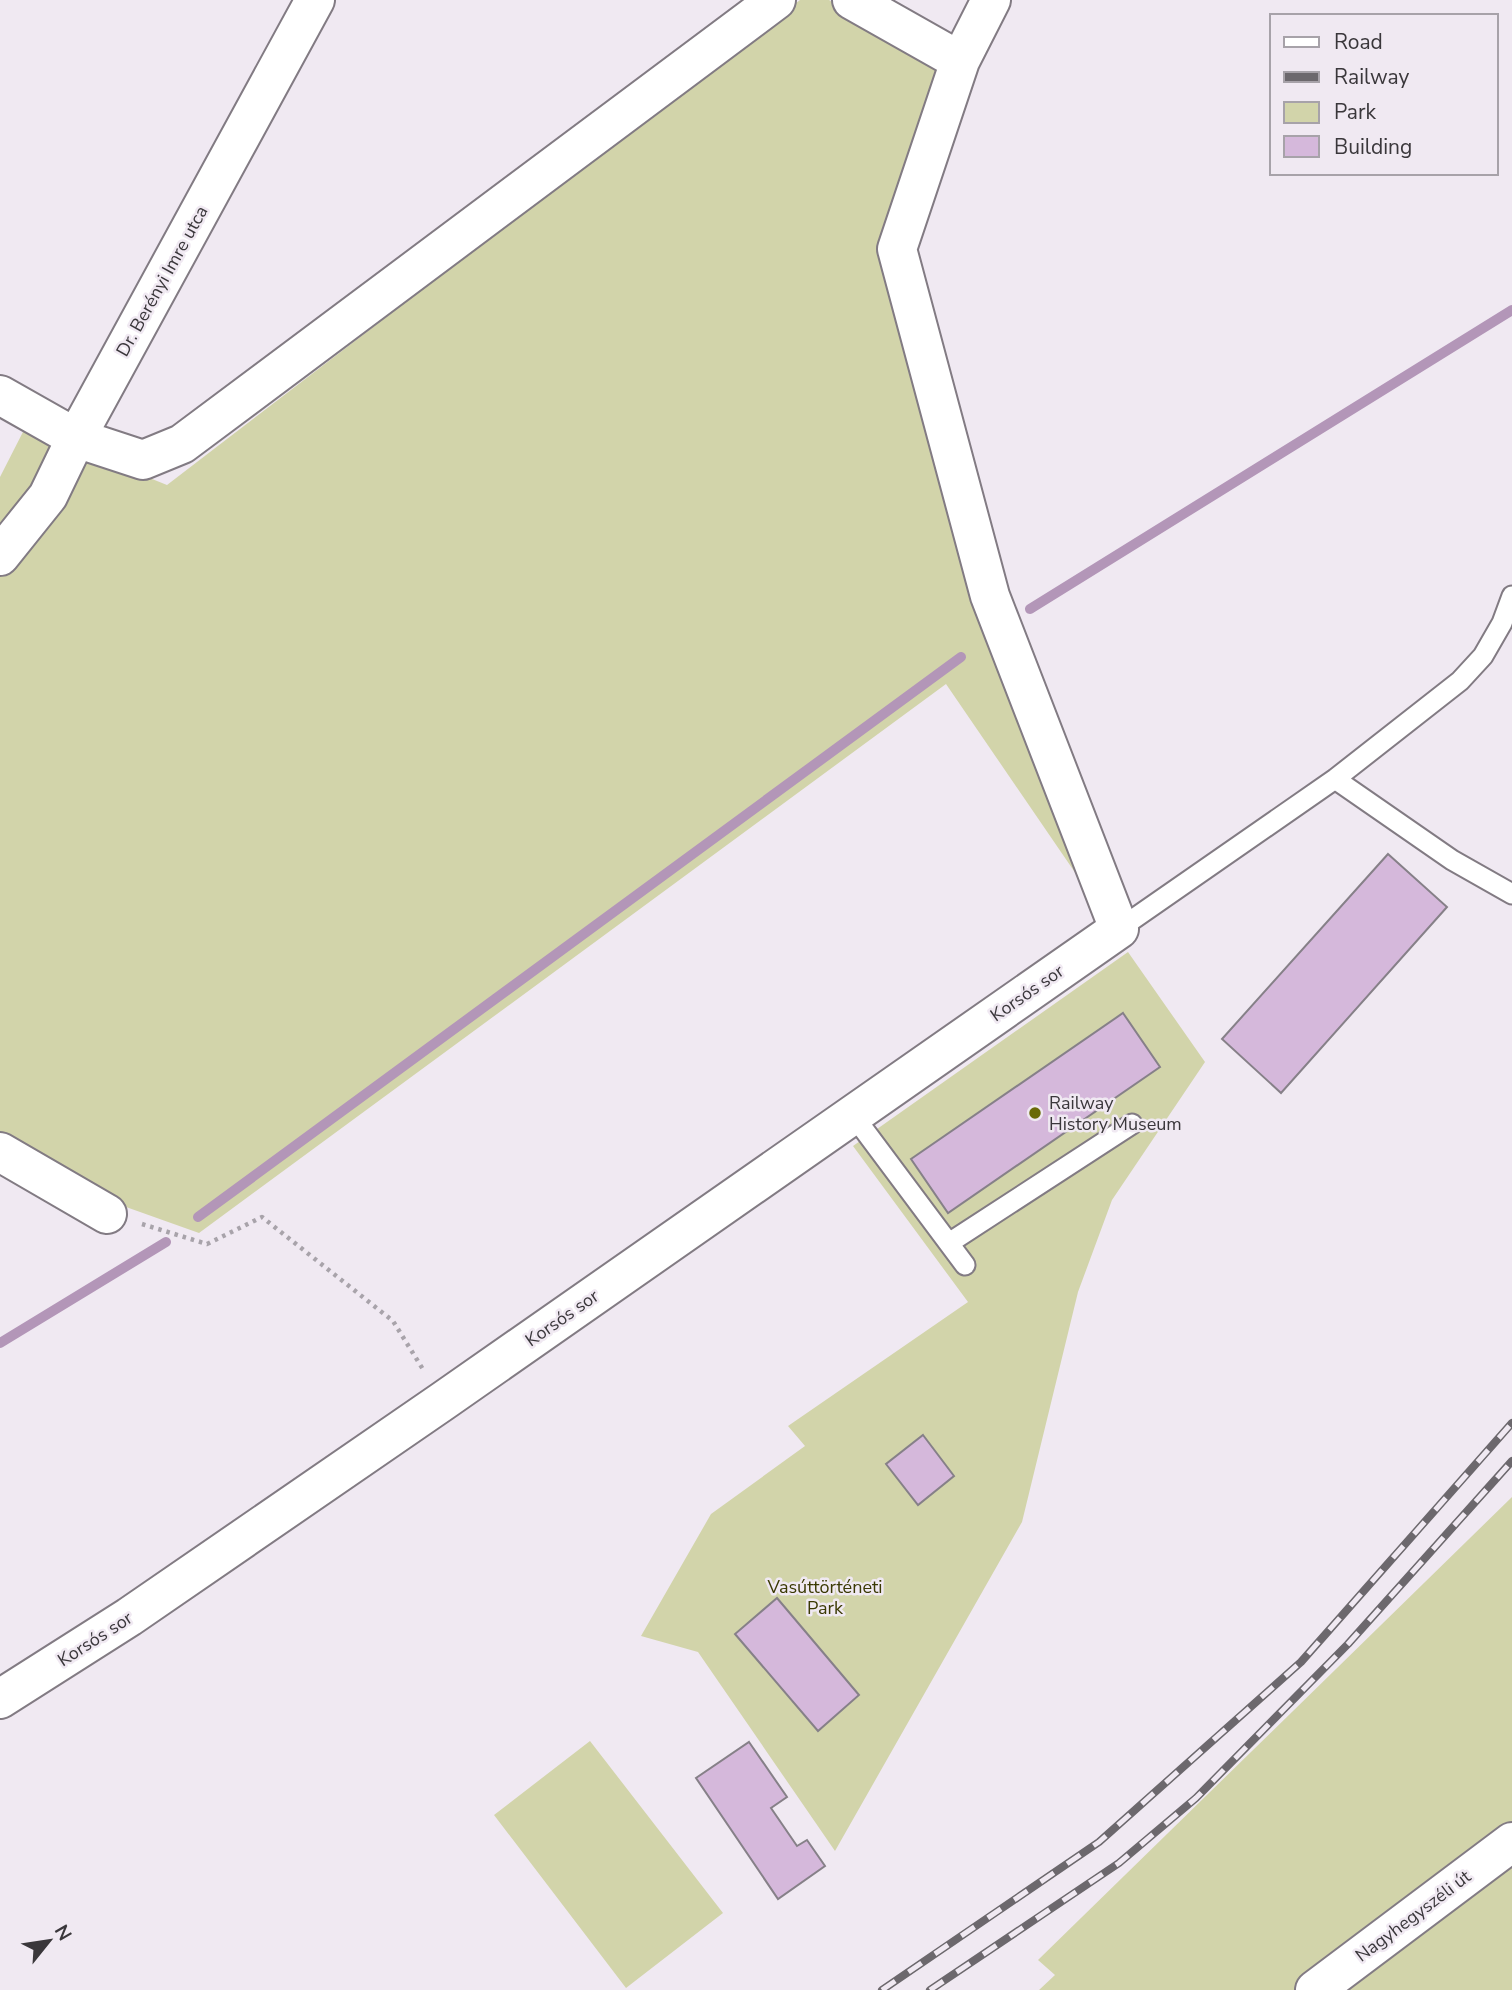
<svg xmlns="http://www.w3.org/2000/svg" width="1512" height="1990" font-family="'Nunito Sans',sans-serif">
<rect width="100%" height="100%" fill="#f0e9f2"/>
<path fill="#d2d4aa" d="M800,0H829L941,68L881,246L1087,890L946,684L199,1233L112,1202L0,1135V477L25,428L167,485Z
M1128,952L1205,1062L1112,1200L1078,1292L1022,1522L835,1851L698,1652L641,1636L711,1514L805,1446L788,1426L968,1302L853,1146Z
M1512,1497V1990H1039L1055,1975L1038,1960Z
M590,1741L723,1913L626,1988L494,1815Z"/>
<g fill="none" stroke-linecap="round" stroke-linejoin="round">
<path stroke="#b396b8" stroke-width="10" d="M1030,609L1512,310
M198,1217L961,657
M0,1343L166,1242"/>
</g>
<path fill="#d5b8db" stroke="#868088" stroke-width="2" d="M1388,854L1447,907L1281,1093L1222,1039Z
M1123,1013L1160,1067L948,1213L911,1159Z
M923,1435L954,1476L918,1505L886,1464Z
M777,1598L859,1695L818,1731L735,1634Z
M749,1742L787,1797L771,1808L797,1846L807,1840L825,1866L778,1899L696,1778Z"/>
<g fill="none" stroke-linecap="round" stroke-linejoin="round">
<g stroke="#827b83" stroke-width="23">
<path id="service" d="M1335,779L1452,860L1512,894
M1119,929L1335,779L1460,681L1483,656L1502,623L1512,596
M853,1115L965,1265
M949,1243L1132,1124"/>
</g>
<g stroke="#827b83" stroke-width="42">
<path id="minor" d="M852,0L960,61
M0,395L76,438L143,460L182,444L776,0
M0,556L48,496L76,438L315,0
M0,1152L107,1214
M0,1699L129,1617L443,1401L1119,929L990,596L897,249L960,61L991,0
M1315,1990L1512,1842"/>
</g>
<path stroke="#a8a3aa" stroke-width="4.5" stroke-dasharray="3.5 5" stroke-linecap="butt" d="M142,1224L207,1244L262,1217L393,1321L424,1371"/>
<use href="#service" stroke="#fff" stroke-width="19"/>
<use href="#minor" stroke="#fff" stroke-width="38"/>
<g stroke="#6c686d" stroke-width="8">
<path id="rail" d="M882,1990L1099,1842L1301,1662L1512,1423
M930,1990L1119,1863L1196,1798L1348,1644L1512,1461"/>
</g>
<use href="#rail" stroke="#f0e9f2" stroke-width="5" stroke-dasharray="16" stroke-linecap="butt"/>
</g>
<circle fill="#6a6a07" stroke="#f0e9f2" stroke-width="2.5" cx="1035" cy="1113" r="7"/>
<g text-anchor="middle" stroke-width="5" stroke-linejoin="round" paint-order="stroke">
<g font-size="18" fill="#3a373b" stroke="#f0e9f2">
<text transform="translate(162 281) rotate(-61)" y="6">Dr. Berényi Imre utca</text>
<text transform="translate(1027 993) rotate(-35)" y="6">Korsós sor</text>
<text transform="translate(562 1318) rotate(-35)" y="6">Korsós sor</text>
<text transform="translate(95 1639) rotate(-33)" y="6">Korsós sor</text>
<text transform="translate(1413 1916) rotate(-37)" y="6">Nagyhegyszéli út</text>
</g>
<g font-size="18" fill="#3a373b" stroke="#f0e9f2" text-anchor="start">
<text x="1049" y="1109">Railway<tspan x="1049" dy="21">History Museum</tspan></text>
</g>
<g font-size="18" fill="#3a3903" stroke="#f0e9f2">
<text x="825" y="1593">Vasúttörténeti<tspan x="825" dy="21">Park</tspan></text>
</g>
</g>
<rect x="1270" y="14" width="228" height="161" fill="#f0e9f2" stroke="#a7a2a9" stroke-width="2"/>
<rect x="1284" y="37" width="35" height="10" fill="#ffffff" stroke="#a7a2a9" stroke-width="2"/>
<text x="1334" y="49" font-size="21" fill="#3a373b">Road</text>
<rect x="1284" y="72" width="35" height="10" fill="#6c686d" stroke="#a7a2a9" stroke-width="2"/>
<text x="1334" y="84" font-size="21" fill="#3a373b">Railway</text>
<rect x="1284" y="102" width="35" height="21" fill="#d2d4aa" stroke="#a7a2a9" stroke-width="2"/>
<text x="1334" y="119" font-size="21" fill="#3a373b">Park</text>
<rect x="1284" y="136" width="35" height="21" fill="#d5b8db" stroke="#a7a2a9" stroke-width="2"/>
<text x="1334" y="154" font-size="21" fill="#3a373b">Building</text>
<g transform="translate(49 1941) rotate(60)" stroke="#f0e9f2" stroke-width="5" paint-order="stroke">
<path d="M0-5L12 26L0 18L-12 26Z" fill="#3a373b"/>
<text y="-10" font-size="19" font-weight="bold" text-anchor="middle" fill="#3a373b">N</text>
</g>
</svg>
